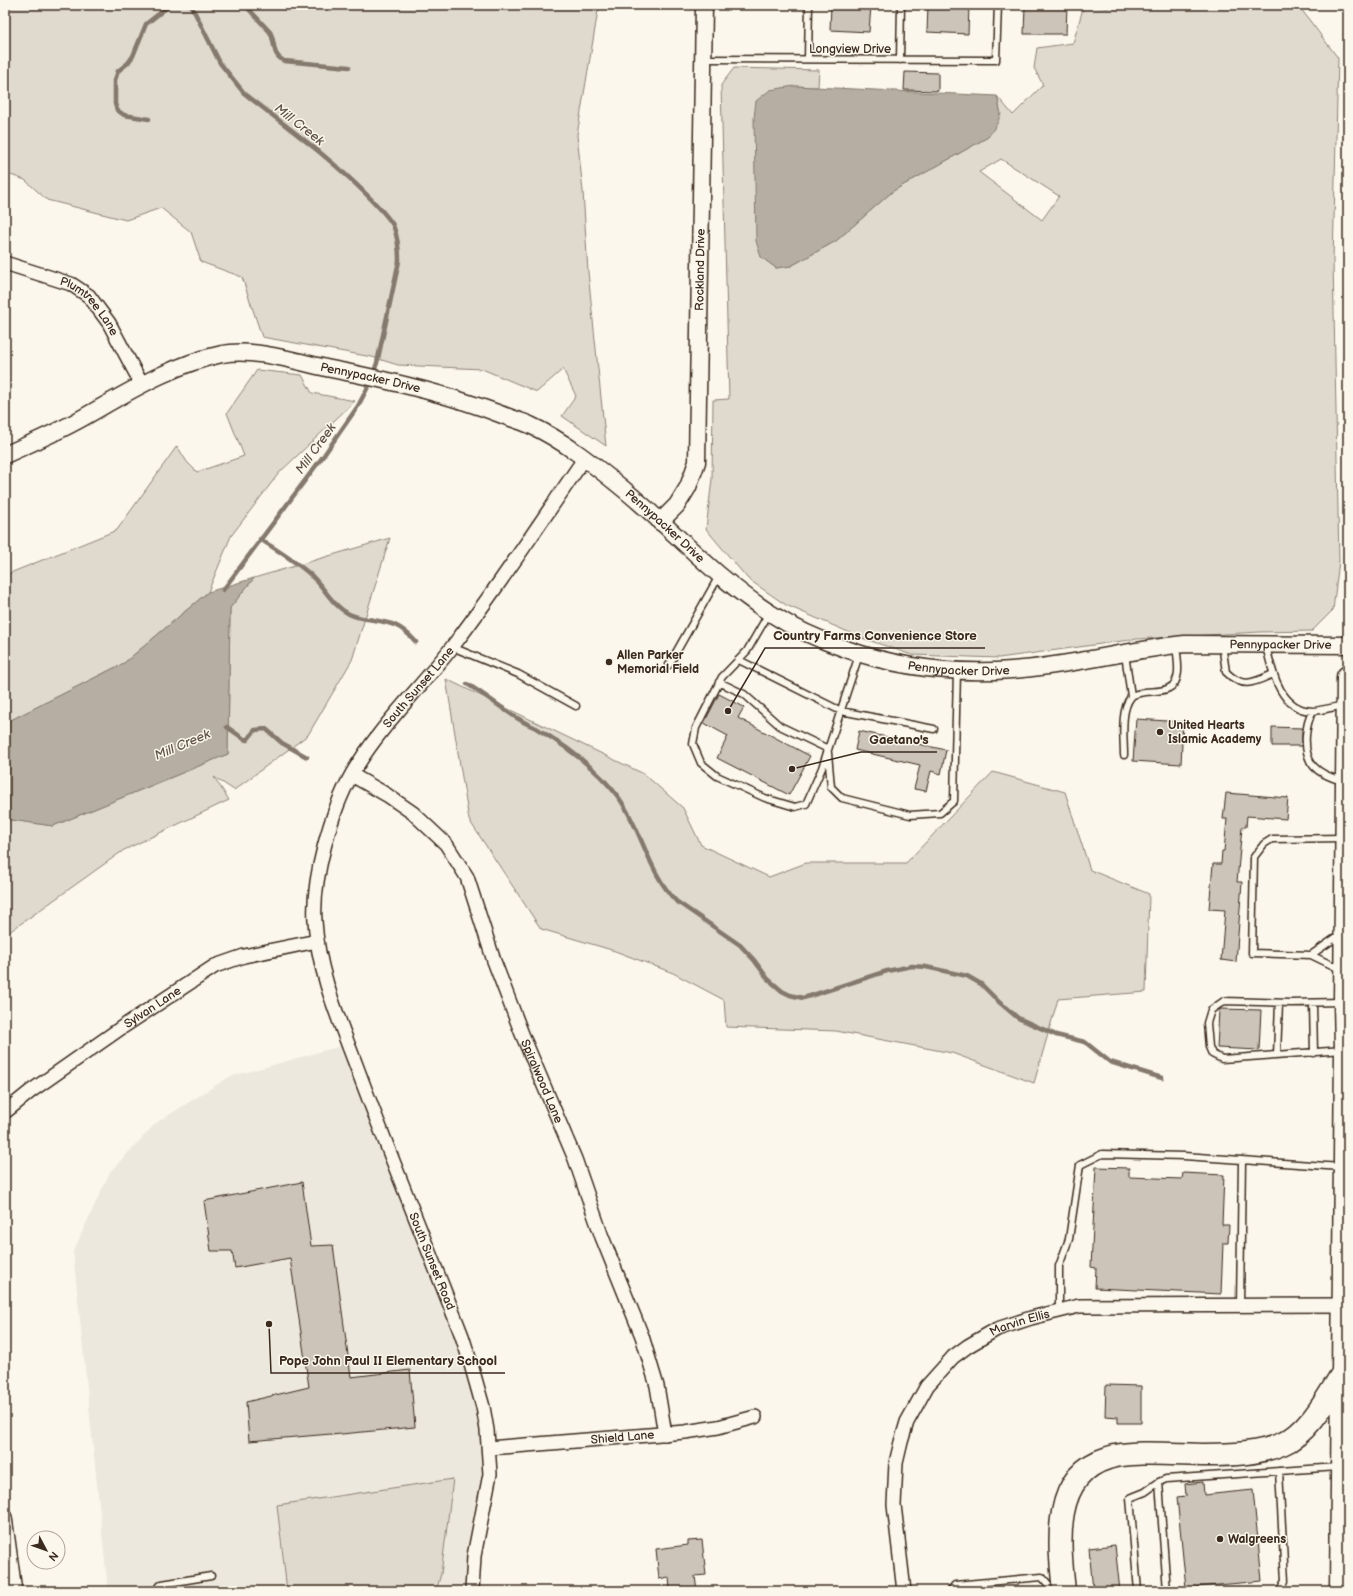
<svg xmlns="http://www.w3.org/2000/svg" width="1353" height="1596" font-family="'Balsamiq Sans',sans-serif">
<rect width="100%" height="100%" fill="#fbf7ec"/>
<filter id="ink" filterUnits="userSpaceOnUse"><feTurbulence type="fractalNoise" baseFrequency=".025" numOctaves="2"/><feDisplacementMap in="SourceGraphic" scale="8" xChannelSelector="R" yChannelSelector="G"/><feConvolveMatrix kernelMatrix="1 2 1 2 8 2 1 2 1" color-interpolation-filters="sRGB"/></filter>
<g filter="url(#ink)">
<path fill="#ede8dd" d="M348,1044L462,1336L489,1448L473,1591H108L73,1252L110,1172L156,1123L229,1077Z"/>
<path fill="#dfd9ce" stroke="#8d8276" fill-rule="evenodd" d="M5,5H599L577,135L583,191L588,272L606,446L562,416L576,396L563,369L537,392L482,369L398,365L372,357L262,337L242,277L201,262L191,232L161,208L126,220L47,200L25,180L5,173Z
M1084,5L1108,8L1110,5H1298L1338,58L1333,261L1339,561L1333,610L1312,631L1260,632L1137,639L999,658L912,655L862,638L786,605L748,579L706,529L712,479L713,400L729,399L721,85L734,68L819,70L818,87L794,86L761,257L776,268L791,266L836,241L893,191L988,137L1001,114L997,96L1013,115L1043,85L1034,68L1037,48L1073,43ZM1001,159L1059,196L1042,220L979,172Z
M257,370L302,375L312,393L355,401L279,473L231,536L208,592L124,663L5,723V575L117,530L177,446L187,462L197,472L244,456L227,413Z
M390,538L352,660L308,735L234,790L214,777L229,800L124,850L5,935V819L53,826L228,754L230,608L254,578Z
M446,679L644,774L683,808L701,845L769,877L806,863H906L993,772L1065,792L1090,870L1149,894L1146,992L1058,999L1034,1083L952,1053L836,1031L726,1027L724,1000L673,973L615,951L541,929L469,820Z
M453,1479L441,1574L436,1591H287L277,1505Z"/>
<path fill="#b6aea2" stroke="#85796d" d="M794,86L997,96C1002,117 1001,119 988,137L893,191L836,241L791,266L776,268L761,257L756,241L754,118L756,101L770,90Z
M254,578L230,608L228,754L53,826L5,819V723L124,663L208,592Z"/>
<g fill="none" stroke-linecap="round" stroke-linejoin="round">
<path stroke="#85796d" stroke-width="4.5" d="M191,5L220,63L244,93C285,126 330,157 367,195C376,204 386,214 393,225C398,237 399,249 399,261L377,363L369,385L358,406L324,455L223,590
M245,5L270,32C276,42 271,55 284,61L349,67
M149,119L124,115L117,110L115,104V80L118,71L128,63L133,56L146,24L170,5
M260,539C278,551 297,562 313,577C325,589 333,606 349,614C355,617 361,618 367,619C391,623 399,623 416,642
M467,684C484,694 500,707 517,718C523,722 529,725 536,728C566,746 598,769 619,798C642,830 648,872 676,901L740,945L754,960L768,979L782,991L790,995L803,998L810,996L887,971L912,966L926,967L967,976L981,984L999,1002L1018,1018L1056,1035L1085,1042L1110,1062L1162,1078
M227,727L244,739L247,740L255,730L266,729L282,743L307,757"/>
</g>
<path fill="#ccc4b9" stroke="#3b2a1e" d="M831,5H871L869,32L830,30Z
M928,5H969L968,34L927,32Z
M1025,5H1067L1066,34H1024Z
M905,72L938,73V91L904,90Z
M719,694L744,707L738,718L810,756L789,795L717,758L728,736L704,723Z
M1136,719L1183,722L1181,764L1133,761Z
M1272,727L1302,728V746H1272Z
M859,731L946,750L941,774L931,771L926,791L914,789L920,765L855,750Z
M1226,793L1288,798L1286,819L1247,816L1246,827H1242L1237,882H1242L1236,962L1221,960L1225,910L1209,909L1213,864H1221L1222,851H1224L1227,819H1223Z
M1221,1009L1261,1010L1259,1050L1217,1048L1219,1010Z
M1096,1167L1129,1168V1177L1182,1179L1183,1173L1224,1175L1222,1225H1229L1228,1243H1223L1221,1294L1095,1288L1096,1268L1091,1267Z
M302,1182L311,1246L333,1245L351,1377L410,1370L415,1427L331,1435V1434L249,1441L246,1402L309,1387L290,1258L235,1268L232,1251H211L204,1201Z
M1106,1385L1141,1386V1423H1118V1417L1105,1416Z
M1203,1482L1204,1495L1253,1490L1262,1581L1186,1588L1177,1497L1186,1496L1185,1484Z
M702,1540L706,1575L695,1576L697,1591H670L669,1577L659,1579L656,1549L688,1545V1541Z
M1115,1545L1120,1591H1093L1089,1548Z"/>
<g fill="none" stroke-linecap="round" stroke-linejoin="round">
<g stroke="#3b2a1e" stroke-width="9">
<path id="service" d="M704,59L996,60L998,5
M808,59L809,5
M900,60L901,5
M769,613L747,651L722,677L696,728L693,744L701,763L717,776L765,798L795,807L806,804L822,768L859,655
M1222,644L1226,672C1243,689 1253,683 1273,674
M1266,646C1272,671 1280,711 1313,711C1323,710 1334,707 1344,705
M452,647L518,674L576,706
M1125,654L1131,696
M739,660L841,711L934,729
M669,665L719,576
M719,682L744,694L780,726L828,749
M1313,711C1308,719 1307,726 1306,735C1304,764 1316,774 1343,781
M828,753L831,787L842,798L910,815L940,813L954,801L957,671
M1124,755C1124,739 1120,710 1131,697C1133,694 1140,693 1145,692C1153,691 1162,692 1169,688C1183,682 1177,657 1176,645
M1341,934L1311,955L1342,970
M1311,955L1252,953L1254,857L1264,844L1272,839L1343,838
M1341,1002L1291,1003L1224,1001L1211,1010L1207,1023L1209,1047L1212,1054L1222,1059L1343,1050
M1313,1003L1314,1053
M1277,1055L1279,1003
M1240,1306L1242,1160
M1059,1311V1266L1069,1239L1080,1165L1102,1154L1184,1156L1341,1167
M1279,1471L1285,1581L1279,1591
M1159,1482L1167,1591
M154,1591L162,1584L211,1576
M950,1591L955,1585L1042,1577L1048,1584V1591
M1138,1591L1130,1498L1145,1492L1159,1482L1166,1479L1338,1467"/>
</g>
<g stroke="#3b2a1e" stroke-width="16">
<g id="minor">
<path id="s1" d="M5,263L71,284L89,296L109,323L142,385"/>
<path id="s2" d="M352,775L387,795L413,813L446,844L467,877L494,961L522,1034L575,1159L602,1237L642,1336L657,1386L665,1434"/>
<path id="s3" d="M5,1112L31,1091L121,1028L215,966L244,956L317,941"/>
<path id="s4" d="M489,1448L685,1432L718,1427L755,1417"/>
<path d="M5,1517L15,1591"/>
<path id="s5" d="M472,1591L474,1556L490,1474L487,1430L483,1407L470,1361L462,1336C428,1248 392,1161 359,1073C341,1024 318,974 315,921C312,879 331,811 352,774C380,725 423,686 456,642C501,583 542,520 584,459"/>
<path id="s6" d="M904,1591L894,1505L896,1463L901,1442L907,1422L927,1386L953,1357L968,1346L997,1329L1031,1318L1079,1306L1343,1305"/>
</g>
</g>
<g stroke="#3b2a1e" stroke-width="19">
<g id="tertiary">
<path id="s7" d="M5,455C29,444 53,434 75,422C122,396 169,365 222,354C256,348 298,362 331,369C388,380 445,393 500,414C510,418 521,421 530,425C563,440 594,465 621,487C672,528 715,578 770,613C793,628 820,640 846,649C899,668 956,674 1012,670C1070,666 1127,650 1185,644L1348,645"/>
<path id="s8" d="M660,522L677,505L688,487L697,462L704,5"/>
</g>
</g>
<g stroke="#3b2a1e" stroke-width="25">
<path id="trunk" d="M1064,1591C1059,1544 1051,1475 1108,1458C1132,1450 1179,1455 1205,1455C1231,1455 1258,1454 1282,1444C1309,1433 1327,1398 1342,1374
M1341,1591L1346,1050L1345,1002L1348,677"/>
</g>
<use href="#service" stroke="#fbf7ec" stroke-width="6"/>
<use href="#minor" stroke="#fbf7ec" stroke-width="13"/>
<use href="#tertiary" stroke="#fbf7ec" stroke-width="16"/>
<use href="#trunk" stroke="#fbf7ec" stroke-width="22"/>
</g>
</g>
<g fill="#3b2a1e" stroke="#fbf7ec" stroke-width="1.5">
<circle cx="609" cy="662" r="4"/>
<circle cx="1160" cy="732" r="4"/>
<circle cx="1220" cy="1539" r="4"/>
</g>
<g text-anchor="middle" stroke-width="3" stroke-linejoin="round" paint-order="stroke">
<g font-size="12" fill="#3b2a1e" stroke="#fbf7ec">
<text x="850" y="53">Longview Drive</text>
<text dy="4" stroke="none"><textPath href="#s8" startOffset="264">Rockland Drive</textPath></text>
<text dy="4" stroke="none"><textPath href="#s1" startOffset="98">Plumtree Lane</textPath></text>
<text dy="4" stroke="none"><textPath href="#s7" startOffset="391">Pennypacker Drive</textPath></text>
<text dy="4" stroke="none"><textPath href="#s7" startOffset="727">Pennypacker Drive</textPath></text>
<text dy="4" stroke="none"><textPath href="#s7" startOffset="1387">Pennypacker Drive</textPath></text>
<text dy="4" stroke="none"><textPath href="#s7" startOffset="1063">Pennypacker Drive</textPath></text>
<text dy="4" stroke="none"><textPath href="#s5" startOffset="964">South Sunset Lane</textPath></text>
<text dy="4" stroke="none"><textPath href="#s3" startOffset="181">Sylvan Lane</textPath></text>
<text dy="4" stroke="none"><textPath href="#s2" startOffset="374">Spiralwood Lane</textPath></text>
<text transform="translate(432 1261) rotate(68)" y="4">South Sunset Road</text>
<text dy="4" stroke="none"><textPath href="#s6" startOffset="327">Marvin Ellis</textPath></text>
<text dy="4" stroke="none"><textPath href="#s4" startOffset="134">Shield Lane</textPath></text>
</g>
<g font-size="12" font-weight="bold" fill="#3b2a1e" stroke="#fbf7ec" text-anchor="start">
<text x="617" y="659">Allen Parker<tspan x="617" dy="14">Memorial Field</tspan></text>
<text x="1168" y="729">United Hearts<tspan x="1168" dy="14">Islamic Academy</tspan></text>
<text x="1228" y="1543">Walgreens</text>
</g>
<g font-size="13" font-style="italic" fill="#605246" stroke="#fbf7ec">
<text transform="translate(300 124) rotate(38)" y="5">Mill Creek</text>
<text transform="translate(315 448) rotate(-54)" y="5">Mill Creek</text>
<text transform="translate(182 744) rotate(-23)" y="5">Mill Creek</text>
</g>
</g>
<path fill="none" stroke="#3b2a1e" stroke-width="1.5" d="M728 711L765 648H985M792 769L861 752H937M269 1324L271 1373H505"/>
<g fill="#3b2a1e" stroke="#fbf7ec" stroke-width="1.5">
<circle cx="728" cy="711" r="4"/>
<circle cx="792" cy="769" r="4"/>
<circle cx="269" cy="1324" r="4"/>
</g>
<g font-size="13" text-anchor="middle" font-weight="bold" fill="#3b2a1e" stroke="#fbf7ec" stroke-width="3" stroke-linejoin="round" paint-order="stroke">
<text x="875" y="640">Country Farms Convenience Store</text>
<text x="899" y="744">Gaetano's</text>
<text x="388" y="1365">Pope John Paul II Elementary School</text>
</g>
<rect width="1353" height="1596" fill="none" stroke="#fbf7ec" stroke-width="20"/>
<rect x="10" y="10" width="1333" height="1576" fill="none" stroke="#3b2a1e" stroke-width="1.5" filter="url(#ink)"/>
<g transform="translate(46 1550) rotate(131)"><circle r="19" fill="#fbf7ec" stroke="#aea59a"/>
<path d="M0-3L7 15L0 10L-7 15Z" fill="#3b2a1e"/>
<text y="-6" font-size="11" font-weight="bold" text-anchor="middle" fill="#3b2a1e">N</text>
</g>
</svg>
